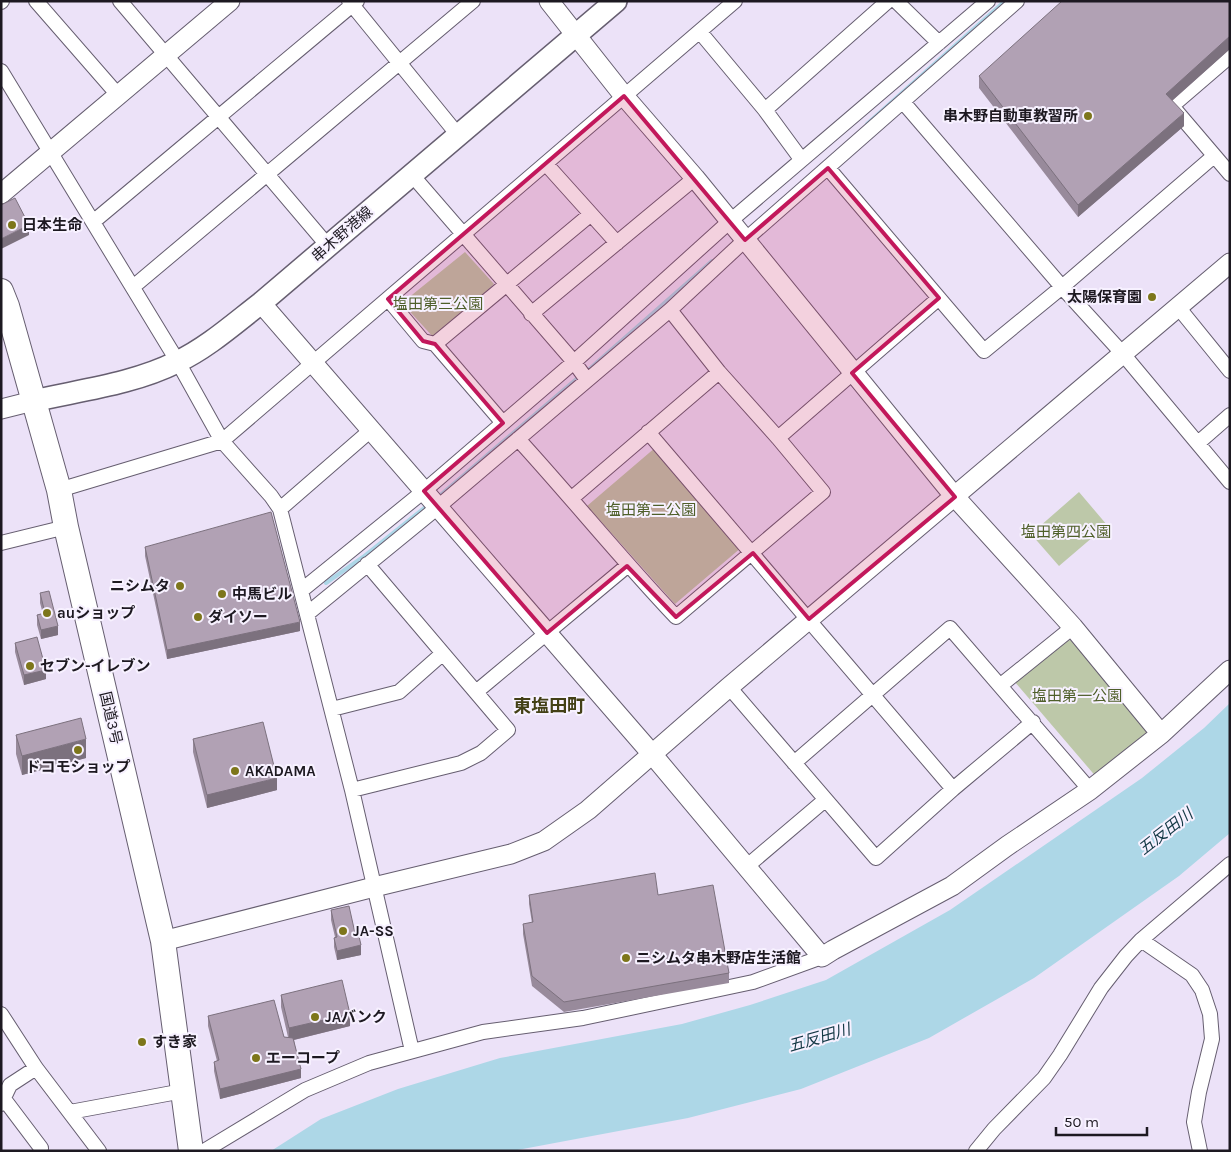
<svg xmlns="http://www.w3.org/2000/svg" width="1231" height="1152" font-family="Karla,'Noto Sans JP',sans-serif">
<rect width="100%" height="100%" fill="#ece2f8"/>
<path fill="#bdc8a9" d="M465,252L494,284L435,339L402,303Z
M656,447L742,547L675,604L587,506Z
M1079,492L1107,525L1059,566L1031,534Z
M1078,639L1156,733L1098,779L1014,681L1064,641Z"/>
<path fill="#add7e7" d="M1230,703V833L1179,876L1034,978L929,1038L801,1089L688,1118L512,1151H271L321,1119L398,1089L500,1058L682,1024L750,1005L826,980L950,910L1142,778L1204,728Z"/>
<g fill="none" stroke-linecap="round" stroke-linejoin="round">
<path stroke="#add7e7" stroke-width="4" d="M867,124L1005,1
M586,372L712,261
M437,498L580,376
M326,583L363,557L428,505"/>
<g stroke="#665e70" stroke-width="16">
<path id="street" d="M36,1L118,95
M120,1L328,246
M349,1L458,135
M896,1L939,43
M1,2L2,1
M700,32L765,110L801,159
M1230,56L1172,106L1230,174
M1,71L178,362L222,441L271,496L280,509L352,790L412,1051
M903,102L1062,287L1123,354L1230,482
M765,110L888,1
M546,164L617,243
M828,168L984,351L1062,287L1214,156
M412,175L574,362L587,380
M93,222L357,1
M133,287L473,1
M388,299L423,341L435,344L503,423
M1178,307L1230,371
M531,314L695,178
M435,344L591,214
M648,432L953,789
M778,438L939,298
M518,439C571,497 621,559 676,617L823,492L778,438L719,372L670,310
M1198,443L1230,415
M59,490L222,441L735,1
M572,498L719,372
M280,509L371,430
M1,543L66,527
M302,590L424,491L574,362L729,222L988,1
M307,614L438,507L670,310L745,240L1017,1
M1001,685L1073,627
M729,687L876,858L953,789L1033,722
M476,692L627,566
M332,709L399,692L442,654
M794,763L950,628L1090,790
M352,790L461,763L481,753L508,730L367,564
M746,867L825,800
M1141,940L1192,975L1202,990L1210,1014L1212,1039L1199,1092L1194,1122L1200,1151
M1,1014L36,1068L99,1151
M4,1099L41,1148
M1,1104L10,1085L36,1068
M70,1112L183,1091
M204,1151L305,1090L369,1063L483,1032L583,1018L753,982L822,957
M976,1151L994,1129L1044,1078L1060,1055L1101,988L1126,956L1141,940L1230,864"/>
</g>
<g stroke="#665e70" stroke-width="21">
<path id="secondary" d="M549,1L624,96L695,178L955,497L1073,627L1161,734
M1,194L230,1
M261,303L652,754L822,957L833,950L952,886L1007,846L1090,790L1161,734L1230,670
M1,409L33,401
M163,941L374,887L511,854L544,841L588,810L729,687L1230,263"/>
</g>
<g stroke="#665e70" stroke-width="24">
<path id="primary" d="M33,401C81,390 133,384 177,362C207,348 235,323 261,303L616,1"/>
</g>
<g stroke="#665e70" stroke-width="26">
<path id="highway" d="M1,291L7,306L59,490L66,527L163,941L191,1151"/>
</g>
<use href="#street" stroke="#fff" stroke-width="14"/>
<use href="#secondary" stroke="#fff" stroke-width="19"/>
<use href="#primary" stroke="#fff" stroke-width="21"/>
<use href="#highway" stroke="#fff" stroke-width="24"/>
</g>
<path fill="#988a9b" d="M1230,1V49L1172,101L1184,126L1078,217L979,88V76Z
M145,547L300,631L167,659L145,556Z
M40,593L58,635L41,639L37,625V615L43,614L40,603Z
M15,643L46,679L24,685L15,652Z
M16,735L86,758L22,775L16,754Z
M193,739L277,790L207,808L193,752Z
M529,895H658L729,973V983L564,1012L532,986L523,934V924L532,923L529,904Z
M331,910L355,933L361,955L337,960L334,947V938L335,937L331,920Z
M281,995L350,1026L294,1040L301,1078L220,1099L214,1071V1062L217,1061L208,1026V1016L284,1037H288L281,1007Z"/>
<path fill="#7c717e" d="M1230,36V49L1166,106V94Z
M1184,113V126L1078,217V205Z
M29,225V235L1,249V239Z
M300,622V631L167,659V650Z
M58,626V635L41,639V630Z
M46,670V679L24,685V675Z
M86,739V758L22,775V756Z
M277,778V790L207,808V795Z
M361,945V955L337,960V951Z
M350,1014V1026L289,1041V1028Z
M301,1069V1078L220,1099V1089Z"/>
<path fill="#b1a1b4" stroke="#7c717e" d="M1062,1H1230V36L1166,94L1184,113L1078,205L979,76Z
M15,198L29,225L1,239V205Z
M271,512L300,622L167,650L145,547Z
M49,591L58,626L41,630L37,615L45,613L40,593Z
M37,637L46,670L24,675L15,643Z
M81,718L86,739L22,756L16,735Z
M263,722L277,778L207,795L193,739Z
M655,873L658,895L713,885L729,973L564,1002L532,976L523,924L533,922L529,895Z
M349,906L355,933L358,932L361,945L337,951L334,938L337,937L331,910Z
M342,980L350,1014L289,1028L281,995Z
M274,1000L284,1037L293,1038L301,1069L220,1089L214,1062L219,1060L208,1016Z"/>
<path fill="#c2185b" fill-opacity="0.2" stroke="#c2185b" stroke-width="4" stroke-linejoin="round" d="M624,96L745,240L828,168L939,298L852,373L955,497L809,619L753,553L676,617L627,566L547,633L424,491L503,423L435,344L423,341L388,299Z"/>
<g fill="#7d761b" stroke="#f7f1ff" stroke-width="2">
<circle cx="1088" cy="116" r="5"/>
<circle cx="12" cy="225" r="5"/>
<circle cx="1152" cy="297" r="5"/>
<circle cx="180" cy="586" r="5"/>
<circle cx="222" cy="594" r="5"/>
<circle cx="47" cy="613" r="5"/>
<circle cx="198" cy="617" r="5"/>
<circle cx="30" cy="666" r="5"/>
<circle cx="78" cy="750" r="5"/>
<circle cx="235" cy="771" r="5"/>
<circle cx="343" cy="931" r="5"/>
<circle cx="626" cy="958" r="5"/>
<circle cx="315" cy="1017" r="5"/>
<circle cx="142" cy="1042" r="5"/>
<circle cx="256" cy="1058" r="5"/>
</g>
<g text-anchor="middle" stroke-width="4" stroke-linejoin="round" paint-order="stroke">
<g font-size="15" font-weight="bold" fill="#1d1921" stroke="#f7f1ff" text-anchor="start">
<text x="1078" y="121" text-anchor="end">串木野自動車教習所</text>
<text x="22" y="230">日本生命</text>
<text x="1142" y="302" text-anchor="end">太陽保育園</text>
<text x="170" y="591" text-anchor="end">ニシムタ</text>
<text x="232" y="599">中馬ビル</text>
<text x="57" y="618">auショップ</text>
<text x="208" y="622">ダイソー</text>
<text x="40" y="671">セブン-イレブン</text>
<text x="78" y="772" text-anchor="middle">ドコモショップ</text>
<text x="245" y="776">AKADAMA</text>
<text x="353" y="936">JA-SS</text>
<text x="636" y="963">ニシムタ串木野店生活館</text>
<text x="325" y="1022">JAバンク</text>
<text x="152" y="1047">すき家</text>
<text x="266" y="1063">エーコープ</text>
</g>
<g font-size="15" fill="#1d1921" stroke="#f7f1ff">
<text transform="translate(342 234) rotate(-41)" y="5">串木野港線</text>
<text transform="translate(111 718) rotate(77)" y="5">国道3号</text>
</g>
<g font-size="15" fill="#4f5f2a" stroke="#f7f1ff">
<text x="438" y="309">塩田第三公園</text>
<text x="651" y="515">塩田第二公園</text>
<text x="1066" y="537">塩田第四公園</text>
<text x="1077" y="701">塩田第一公園</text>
</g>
<g font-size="16" font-style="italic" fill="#133845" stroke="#f7f1ff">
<text transform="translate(1165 831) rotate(-38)" y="6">五反田川</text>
<text transform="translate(819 1037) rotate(-16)" y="6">五反田川</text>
</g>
<g font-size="18" font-weight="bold" fill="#434016" stroke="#f7f1ff">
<text x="549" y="712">東塩田町</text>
</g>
</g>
<rect width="1231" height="1152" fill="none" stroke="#1d1921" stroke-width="5"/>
<path d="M1056 1127v8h91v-8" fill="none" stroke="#1d1921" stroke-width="2.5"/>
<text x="1064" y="1127" font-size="15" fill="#1d1921" stroke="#f7f1ff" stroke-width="4" paint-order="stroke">50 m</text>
</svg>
